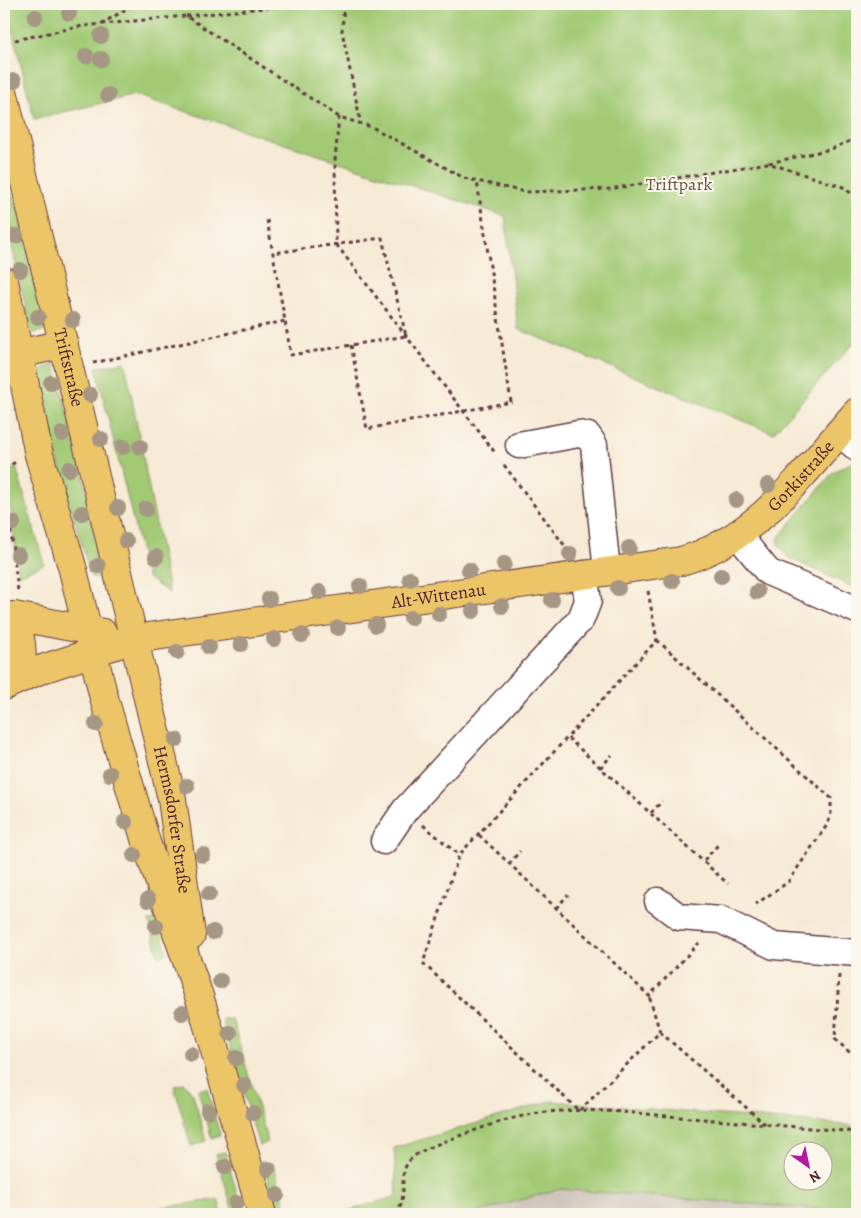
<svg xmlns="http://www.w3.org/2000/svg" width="861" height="1218" font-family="Alegreya,serif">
<rect width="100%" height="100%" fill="#fbf7ec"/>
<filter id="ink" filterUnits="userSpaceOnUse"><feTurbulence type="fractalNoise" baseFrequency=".02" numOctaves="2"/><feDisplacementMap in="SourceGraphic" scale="10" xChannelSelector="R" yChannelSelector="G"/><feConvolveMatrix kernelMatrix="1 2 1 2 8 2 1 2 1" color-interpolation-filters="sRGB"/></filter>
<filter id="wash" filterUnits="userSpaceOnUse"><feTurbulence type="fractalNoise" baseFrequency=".0096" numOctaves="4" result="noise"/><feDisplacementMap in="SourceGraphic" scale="20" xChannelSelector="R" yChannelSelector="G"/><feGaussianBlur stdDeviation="1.12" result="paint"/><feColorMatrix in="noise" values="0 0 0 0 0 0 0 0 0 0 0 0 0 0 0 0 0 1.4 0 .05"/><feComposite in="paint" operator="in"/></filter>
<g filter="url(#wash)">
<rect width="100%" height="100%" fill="#f6ead5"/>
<path fill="#cdc2b9" d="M559,1189L857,1212V1214H472Z"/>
<path fill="#a2ca75" stroke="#767450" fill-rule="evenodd" d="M6,4H857V339L773,433L518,329L505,216L135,95L34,119Z
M11,193L14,195L48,330L34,333L31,330L4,212V194Z
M125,362L169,593L147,577L96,368Z
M55,365L110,580L91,577L57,458L40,372L42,368Z
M851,463L857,464V589L789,558L779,546L778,538L833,472Z
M16,467L44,564L19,575L6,472Z
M4,632L7,635L10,656L4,666Z
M158,920L167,953L159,957L149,921Z
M222,1019H232L268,1142L259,1146Z
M184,1083L193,1094L206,1141L191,1146L174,1086Z
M207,1088L220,1135L212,1139L198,1090Z
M551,1101L857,1126V1212L559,1189L472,1214H337L397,1196L394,1148ZM794,1150H824V1180H794Z
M225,1152L243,1214H234L216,1154Z
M273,1163L288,1214H278L264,1166Z
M218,1199L222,1214H117L207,1201Z"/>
</g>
<g filter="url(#ink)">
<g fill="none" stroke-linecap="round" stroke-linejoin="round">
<g stroke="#643d44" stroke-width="29">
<path id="minor" d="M839,432L857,448
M519,445L578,434L588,436L594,445L607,571
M738,535L768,572L857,610
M384,841L405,810L581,619L588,601L584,574
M658,901L679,917L721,920L774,946L857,953"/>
</g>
<g stroke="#643d44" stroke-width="30">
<g id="major">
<path id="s1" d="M4,95L172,799L191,935"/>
<path d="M4,281L39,455L73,570L104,698L146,842L201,1002L262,1214"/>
<path d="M18,354L64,344"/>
<path d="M4,616H14L103,633"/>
<path d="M14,616C22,639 24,656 19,679"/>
<path id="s2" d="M4,686L42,669L134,639L681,561C759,539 806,469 857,412"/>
</g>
</g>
<path stroke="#643d44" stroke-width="3" stroke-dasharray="4 4" stroke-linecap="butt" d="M344,4L342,31L361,124
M186,16L304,4
M101,24L135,4
M15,40L83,26L186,16L339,117L372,127L464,178L525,192L610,189L768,163L843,187L857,198
M339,117L335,160L336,244L496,454
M769,163L831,149L857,138
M267,220L291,355L406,336L382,238L273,253
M351,345L367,429L511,402L477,182
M93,363L285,321
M504,465L568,550
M4,467L17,462
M4,475L18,591
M648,591L657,640L459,855L423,963L579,1111L660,1032L649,996
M657,640L831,798V813L827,825L788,882L756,904
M568,738L728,884
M600,768L612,755
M651,813L662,801
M423,825L459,855
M479,835L649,996L699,943
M704,860L718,845
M509,864L520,851
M556,908L568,895
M839,975L835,1039L857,1059
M660,1032L765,1124
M395,1214C411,1198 395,1174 411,1159C419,1150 446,1141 459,1136C484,1127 511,1117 539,1113C584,1107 634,1113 679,1117C739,1122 798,1127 857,1132"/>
<use href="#minor" stroke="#fff" stroke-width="26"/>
<use href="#major" stroke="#edc569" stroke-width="28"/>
</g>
<g fill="#a69684">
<circle cx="69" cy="13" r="8"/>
<circle cx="35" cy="17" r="8"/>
<circle cx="101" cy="36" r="8"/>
<circle cx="86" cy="56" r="8"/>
<circle cx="101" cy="59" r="8"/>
<circle cx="14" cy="81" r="8"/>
<circle cx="108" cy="95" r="8"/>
<circle cx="16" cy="236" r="8"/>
<circle cx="20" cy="270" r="8"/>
<circle cx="38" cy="317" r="8"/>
<circle cx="73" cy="320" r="8"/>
<circle cx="51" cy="383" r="8"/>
<circle cx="90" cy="395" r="8"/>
<circle cx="62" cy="434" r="8"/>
<circle cx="101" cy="439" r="8"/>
<circle cx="123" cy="447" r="8"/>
<circle cx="140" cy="447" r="8"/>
<circle cx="69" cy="469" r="8"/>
<circle cx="768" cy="485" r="8"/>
<circle cx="736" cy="500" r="8"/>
<circle cx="118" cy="508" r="8"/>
<circle cx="146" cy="509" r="8"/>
<circle cx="82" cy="513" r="8"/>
<circle cx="13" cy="523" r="8"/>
<circle cx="126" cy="541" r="8"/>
<circle cx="629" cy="548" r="8"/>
<circle cx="570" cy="554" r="8"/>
<circle cx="18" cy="555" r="8"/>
<circle cx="156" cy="557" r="8"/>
<circle cx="504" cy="564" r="8"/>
<circle cx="98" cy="566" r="8"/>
<circle cx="469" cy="570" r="8"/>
<circle cx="721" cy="576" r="8"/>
<circle cx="410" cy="579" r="8"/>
<circle cx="672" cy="581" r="8"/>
<circle cx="360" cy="586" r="8"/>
<circle cx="618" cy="588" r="8"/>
<circle cx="320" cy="592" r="8"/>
<circle cx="757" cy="592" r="8"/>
<circle cx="269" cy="599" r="8"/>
<circle cx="552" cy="600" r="8"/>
<circle cx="502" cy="606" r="8"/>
<circle cx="473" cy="611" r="8"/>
<circle cx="439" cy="614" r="8"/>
<circle cx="411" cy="618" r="8"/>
<circle cx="376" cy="625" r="8"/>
<circle cx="338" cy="628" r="8"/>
<circle cx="302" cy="635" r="8"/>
<circle cx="274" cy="639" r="8"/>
<circle cx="241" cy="644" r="8"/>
<circle cx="209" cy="647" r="8"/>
<circle cx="177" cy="652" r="8"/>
<circle cx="96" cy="724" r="8"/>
<circle cx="176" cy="740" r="8"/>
<circle cx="110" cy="774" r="8"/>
<circle cx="187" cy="786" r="8"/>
<circle cx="125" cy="822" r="8"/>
<circle cx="134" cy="855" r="8"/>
<circle cx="203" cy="855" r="8"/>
<circle cx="209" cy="894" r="8"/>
<circle cx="148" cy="900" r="8"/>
<circle cx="156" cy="926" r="8"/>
<circle cx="213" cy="932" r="8"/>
<circle cx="220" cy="981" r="8"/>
<circle cx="182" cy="1013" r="8"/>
<circle cx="230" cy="1033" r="8"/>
<circle cx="191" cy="1054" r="8"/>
<circle cx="236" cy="1058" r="8"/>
<circle cx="244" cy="1085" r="8"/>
<circle cx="208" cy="1111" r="8"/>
<circle cx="253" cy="1113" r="8"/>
<circle cx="225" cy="1167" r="8"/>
<circle cx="268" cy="1169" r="8"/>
<circle cx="277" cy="1195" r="8"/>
<circle cx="236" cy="1203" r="8"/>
</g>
</g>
<g text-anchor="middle" stroke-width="4" stroke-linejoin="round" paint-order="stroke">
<g font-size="18" fill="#645241" stroke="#fbf7ec">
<text x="679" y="190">Triftpark</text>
</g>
<g font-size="18" fill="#4a1f2b" stroke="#fbf7ec">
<text dy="6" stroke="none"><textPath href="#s1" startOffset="280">Triftstraße</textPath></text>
<text dy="6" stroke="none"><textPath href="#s2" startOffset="840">Gorkistraße</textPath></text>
<text dy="6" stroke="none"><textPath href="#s2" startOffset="446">Alt-Wittenau</textPath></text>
<text dy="6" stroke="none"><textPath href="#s1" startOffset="744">Hermsdorfer Straße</textPath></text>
</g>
</g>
<rect width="861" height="1218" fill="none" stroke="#fbf7ec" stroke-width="20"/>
<g transform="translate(808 1166) rotate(147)"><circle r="24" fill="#fbf7ec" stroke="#b4a19f"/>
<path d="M0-4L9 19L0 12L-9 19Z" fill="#b5179e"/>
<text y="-8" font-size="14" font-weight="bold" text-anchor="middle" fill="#4a1f2b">N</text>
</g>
</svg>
